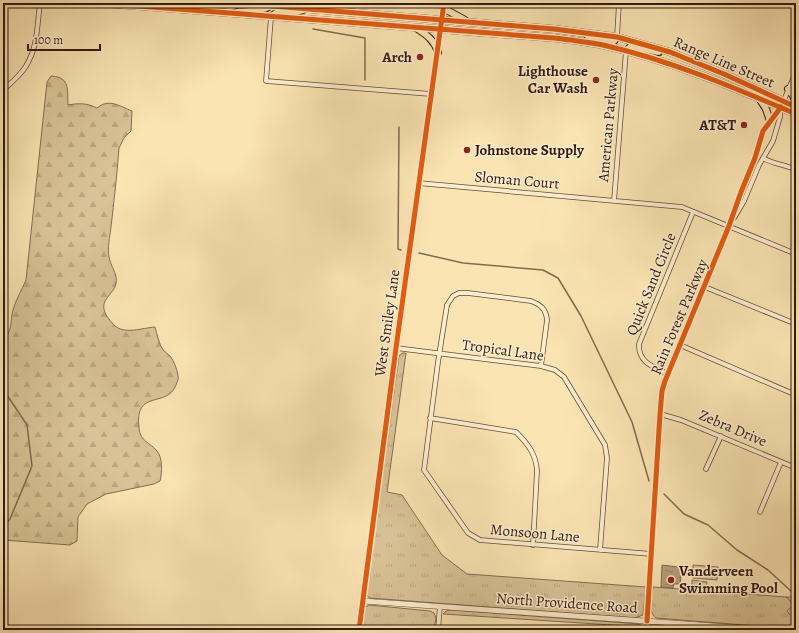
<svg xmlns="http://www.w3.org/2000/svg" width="799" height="633" font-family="Alegreya,serif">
<defs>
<pattern id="grass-tufts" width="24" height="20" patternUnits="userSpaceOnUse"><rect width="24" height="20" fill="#d8c296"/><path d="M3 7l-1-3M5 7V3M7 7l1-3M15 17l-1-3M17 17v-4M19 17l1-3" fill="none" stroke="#baa680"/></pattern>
<pattern id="forest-firs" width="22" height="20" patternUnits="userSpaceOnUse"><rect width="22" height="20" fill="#d8c296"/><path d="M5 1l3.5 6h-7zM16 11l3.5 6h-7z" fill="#baa680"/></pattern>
<pattern id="park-crowns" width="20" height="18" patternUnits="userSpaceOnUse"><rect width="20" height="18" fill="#d8c296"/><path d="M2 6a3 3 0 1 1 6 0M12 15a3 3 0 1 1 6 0" fill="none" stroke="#baa680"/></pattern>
<pattern id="water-ripples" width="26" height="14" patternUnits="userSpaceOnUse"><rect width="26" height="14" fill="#b69f7b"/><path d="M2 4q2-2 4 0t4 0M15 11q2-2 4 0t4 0" fill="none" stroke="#958163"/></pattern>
</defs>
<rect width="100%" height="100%" fill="#fae4b2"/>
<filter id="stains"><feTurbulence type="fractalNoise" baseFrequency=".005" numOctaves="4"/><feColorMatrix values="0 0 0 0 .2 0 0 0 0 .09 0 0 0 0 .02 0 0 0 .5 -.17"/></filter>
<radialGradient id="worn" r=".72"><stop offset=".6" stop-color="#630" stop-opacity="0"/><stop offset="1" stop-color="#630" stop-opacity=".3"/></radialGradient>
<path fill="url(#grass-tufts)" stroke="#846e52" d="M402,353H406L387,492L402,495L442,555L467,574L646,587L643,615L635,618L370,598L366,595L399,356Z
M653,587L786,597C794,603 792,607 793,617L796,619V629L656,618C647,611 652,597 653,587Z
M369,605L430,611L434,613L436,618L434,630H361L364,608Z
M451,610L639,624L643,627L443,614L446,611Z
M658,625L727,630H680L650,628L653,626Z"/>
<path fill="url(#forest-firs)" stroke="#846e52" d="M51,76C71,77 67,91 68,105C79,103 87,103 97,108C109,98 119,106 132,111L131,131L124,138L119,148C117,175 114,201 111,227C110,236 107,249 109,257C110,264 115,271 116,277C120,297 88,298 114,325C124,335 142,328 155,327C157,334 159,344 163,350C165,352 168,354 170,356C174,361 177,369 178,376C179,379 177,382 176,385C167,409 134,388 139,428C140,442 150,442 157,451C163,458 162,473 160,481L154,484L106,494L87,504L78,517L77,541L70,545L3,540V335L6,338C13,325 10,322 13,310C16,299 22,290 26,280L47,82Z
M786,597H796V619L789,614L787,611C788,609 790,609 791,607C795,603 788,599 786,597Z"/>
<path fill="url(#park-crowns)" stroke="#846e52" d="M692,580L707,582L706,590L692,589Z"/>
<path fill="#d8c296" stroke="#846e52" d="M693,565L718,567L717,580L693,578Z"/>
<path fill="url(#water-ripples)" stroke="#816a50" d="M662,565L686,568V570H687V575L681,576L680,584H674L673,588L661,587Z"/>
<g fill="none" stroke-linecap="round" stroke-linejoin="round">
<path stroke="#816a50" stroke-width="1.5" d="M313,29L365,38V80
M399,127L398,249L401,250
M419,253L463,263L543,270L558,278L581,316L632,422L649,481
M3,389L27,425L32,466L10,519L3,527
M664,494L684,514L708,525L737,550L768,570L792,592L796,597
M3,618L6,622L3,630"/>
<g stroke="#634c38" stroke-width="5.5">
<path id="minor" d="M271,17L266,81L431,94
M617,37L619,3
M3,90C11,83 21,75 26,66C38,47 37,25 40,3
M763,158C775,165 784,164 796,170
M418,183L682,207L796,254
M614,201L626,51
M734,218L744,201L759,165L773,141L780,117V107
M705,287L796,324
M680,345L796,395
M396,348L541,366L555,370L564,377L605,445L607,458L600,550
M541,366L547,320C546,309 541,305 531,301L468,293H459L453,296L447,305L438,362L424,470L468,533L480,540L652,554
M668,374C654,367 638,363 639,344L693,212
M660,414L681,420L796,468
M430,418L516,432C528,444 536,454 537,471L533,545
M706,469L721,436
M760,512L781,462
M438,630L440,606
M647,630L660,414L662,391L665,381L729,226L741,192L755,158L763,131L781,107L796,72"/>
</g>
<g stroke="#634c38" stroke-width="6">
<path id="tertiary" d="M363,601L770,630
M359,630L396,348L444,3"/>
</g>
<g stroke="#311a0f" stroke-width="8">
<path id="primary" d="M99,3L554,38C570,40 587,42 603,45C669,60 733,87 796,114
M235,3L554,29L617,37L670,52L724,74L796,107
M443,8L465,20
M237,12C248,10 261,13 270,6
M273,15L276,13H292L303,10
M416,28C427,35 434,40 438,52
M587,40L598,39L614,41L617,37
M626,51L630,47C640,47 650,51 659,52
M788,89L796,100
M759,98L766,109L770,121"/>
</g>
<use href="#minor" stroke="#fcedcd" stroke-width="4"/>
<use href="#tertiary" stroke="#fcedcd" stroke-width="5"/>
<use href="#primary" stroke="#fae4b2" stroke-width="6"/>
<g stroke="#fcedcd" stroke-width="8">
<path id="cycleway" d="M99,3L554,38C570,40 587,42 603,45C669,60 733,87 796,114
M235,3L554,29L617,37L670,52L724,74L796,107
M647,621L660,414L662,391L665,381L729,226L741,192L755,158L763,131L781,107
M359,630L396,348L444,3"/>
</g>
<use href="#cycleway" stroke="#e8590c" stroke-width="5"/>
</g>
<g fill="#8f2418" stroke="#fcedcd" stroke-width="1.5">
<circle cx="420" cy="57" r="4"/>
<circle cx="596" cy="80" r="4"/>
<circle cx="744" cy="125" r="4"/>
<circle cx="467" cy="150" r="4"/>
<circle cx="671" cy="580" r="4"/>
</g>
<g text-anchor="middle" stroke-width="3" stroke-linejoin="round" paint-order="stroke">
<g font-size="15" font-weight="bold" fill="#311a0f" stroke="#fcedcd" text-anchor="end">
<text x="412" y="62">Arch</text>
<text x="588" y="76">Lighthouse<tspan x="588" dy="17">Car Wash</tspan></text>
<text x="736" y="130">AT&amp;T</text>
<text x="475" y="155" text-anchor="start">Johnstone Supply</text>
<text x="679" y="576" text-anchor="start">Vanderveen<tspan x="679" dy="17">Swimming Pool</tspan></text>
</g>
<g font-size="15" fill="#311a0f" stroke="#fcedcd">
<text transform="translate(724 62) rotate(23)" y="5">Range Line Street</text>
<text transform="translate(608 125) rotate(-85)" y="5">American Parkway</text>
<text transform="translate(517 180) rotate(5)" y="5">Sloman Court</text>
<text transform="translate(651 284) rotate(-68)" y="5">Quick Sand Circle</text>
<text transform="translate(679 317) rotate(-67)" y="5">Rain Forest Parkway</text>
<text transform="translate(387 323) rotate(-82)" y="5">West Smiley Lane</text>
<text transform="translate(503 350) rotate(8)" y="5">Tropical Lane</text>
<text transform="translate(733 428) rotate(23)" y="5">Zebra Drive</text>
<text transform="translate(535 533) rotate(5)" y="5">Monsoon Lane</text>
<text transform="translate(567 603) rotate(4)" y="5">North Providence Road</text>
</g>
</g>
<rect width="799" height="633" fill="none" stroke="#fae4b2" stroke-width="16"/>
<rect x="4" y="4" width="791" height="625" fill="none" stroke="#311a0f" stroke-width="2"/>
<rect x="8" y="8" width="783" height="617" fill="none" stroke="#311a0f"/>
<path d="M28 44v6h72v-6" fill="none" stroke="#311a0f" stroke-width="2"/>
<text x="34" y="44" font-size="12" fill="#311a0f" stroke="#fcedcd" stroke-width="3" paint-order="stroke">100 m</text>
<rect width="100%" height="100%" filter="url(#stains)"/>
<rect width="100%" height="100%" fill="url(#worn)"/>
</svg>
